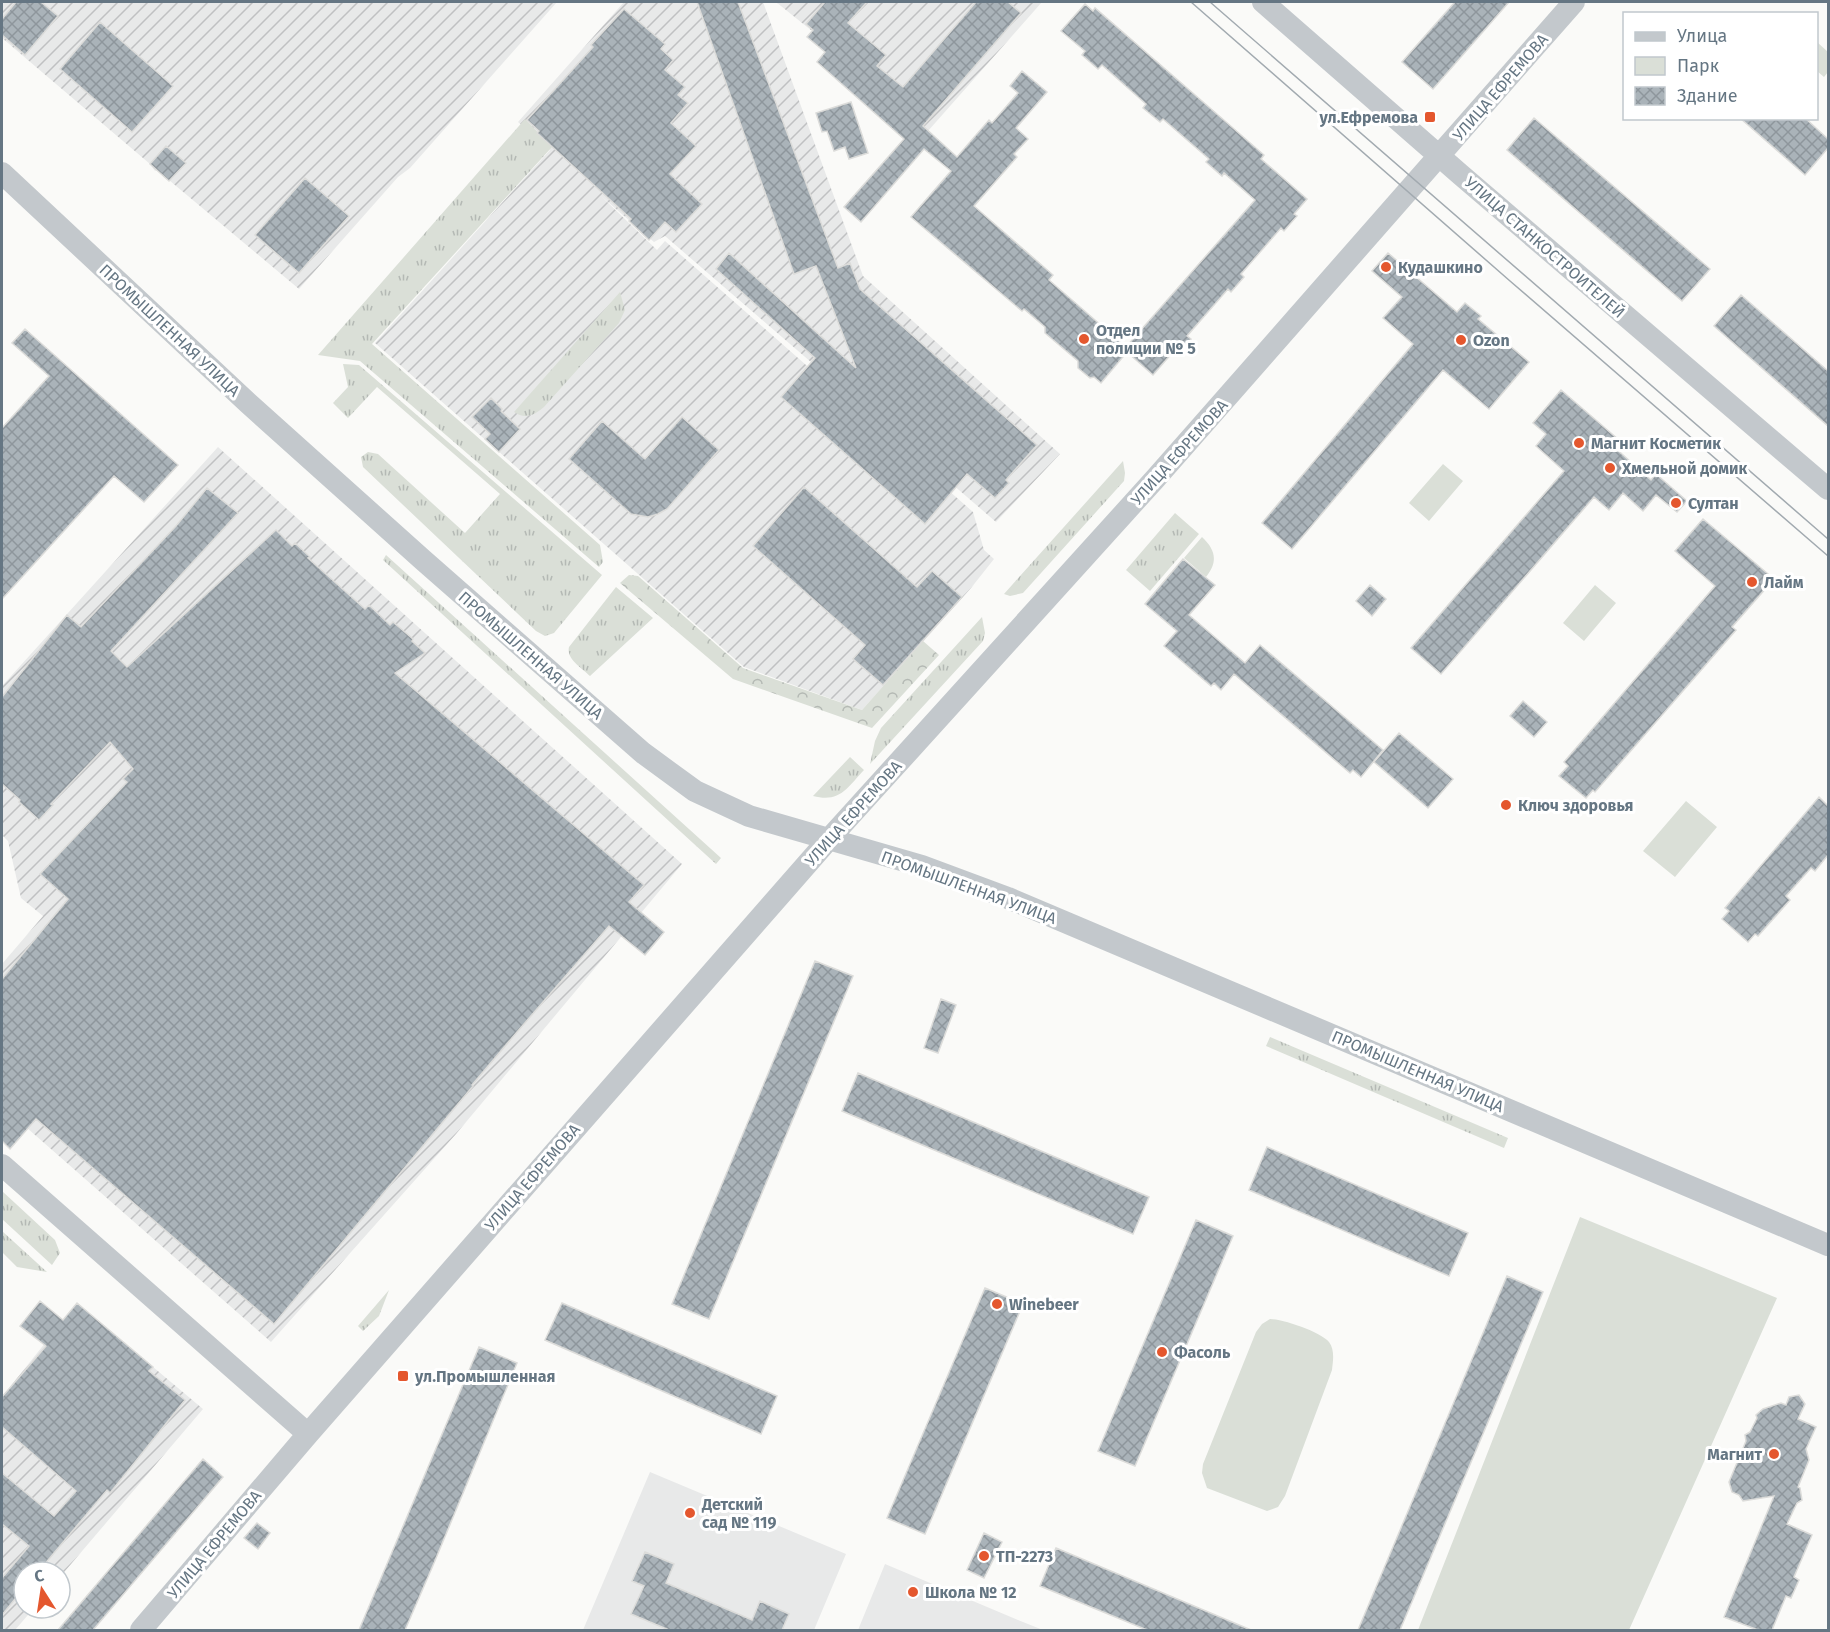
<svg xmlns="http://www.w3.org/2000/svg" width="1830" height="1632" font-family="'Fira Sans',sans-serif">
<defs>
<pattern id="industrial-furrows" width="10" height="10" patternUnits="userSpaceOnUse" patternTransform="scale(1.5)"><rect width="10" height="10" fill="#e8e9e9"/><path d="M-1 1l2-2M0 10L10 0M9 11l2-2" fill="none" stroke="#c0c1c2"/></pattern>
<pattern id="grass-tufts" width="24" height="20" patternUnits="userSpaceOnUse" patternTransform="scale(1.5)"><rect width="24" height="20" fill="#dadfd7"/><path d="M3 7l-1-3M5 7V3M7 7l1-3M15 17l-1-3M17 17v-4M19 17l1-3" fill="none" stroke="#b4b9b4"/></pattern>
<pattern id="forest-crowns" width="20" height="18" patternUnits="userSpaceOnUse" patternTransform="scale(1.5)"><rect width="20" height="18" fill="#dadfd7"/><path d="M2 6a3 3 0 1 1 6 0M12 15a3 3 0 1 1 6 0" fill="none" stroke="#b4b9b4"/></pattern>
<pattern id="building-cross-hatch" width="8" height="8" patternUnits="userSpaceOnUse" patternTransform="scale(1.5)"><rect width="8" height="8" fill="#aab3b9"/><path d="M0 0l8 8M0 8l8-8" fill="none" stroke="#8e969c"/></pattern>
</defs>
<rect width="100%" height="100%" fill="#fafaf8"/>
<path fill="#e8e9e9" d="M650,1472L846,1554L814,1630H583Z
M885,1564L1018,1620L1043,1630H858Z"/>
<path fill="url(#industrial-furrows)" d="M2,2H557L410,168L398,177L299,289L157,170L155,171L150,164L2,38Z
M624,2H763L863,276L1060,454L996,522L665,236L654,242L601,196L657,250L665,241L973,512L984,550L994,559L971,588L862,710L744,667L375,343L550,150L518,122Z
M776,2H1042L928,131L883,92L877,66L886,55L820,22L812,31Z
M218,447L682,864L456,1134L271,1342L2,1106V964L43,916L21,898L8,841L2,835V686Z
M77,1303L203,1409L60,1577V1572H24V1608H34L15,1630H2V1397Z"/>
<path fill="url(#grass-tufts)" d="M525,119L552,147L372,344L600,545L603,562L599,567L360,361L318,355Z
M620,292L625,310L619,323L544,407C535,415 525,420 514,412Z
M343,364L359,365L602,575L554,633L545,636L536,631L363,467L361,457L368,452L378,454L465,533L500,494L377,387L348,418L333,403L348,387Z
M1123,461L1125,473L1124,481L1023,593L1010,596L1004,594Z
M1175,513L1199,534L1150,591L1126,570Z
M386,555L721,858L716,864L383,560Z
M616,587L653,618L590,676C582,668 566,659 569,647Z
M982,617L985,633L983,641L870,764L875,741L881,728Z
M850,757L864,770C847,788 840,803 813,796Z
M1270,1037L1508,1138L1504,1148L1266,1046Z
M2,1191L55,1240L60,1253L52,1265L2,1219Z
M2,1231L47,1272L17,1267L2,1252Z
M389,1290L379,1316L363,1331L358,1326Z"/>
<path fill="url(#forest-crowns)" d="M629,575L638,576L743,668L862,710L923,641L939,655L872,728L733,679L620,583Z"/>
<path fill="#dadfd7" d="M1817,42L1828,52V72L1824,77L1817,71Z
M1443,464L1463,481L1429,521L1409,503Z
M1202,537C1216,550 1218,562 1206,577L1184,558Z
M1595,585L1616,603L1584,641L1563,623Z
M1686,801L1717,827L1675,877L1643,851Z
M1580,1217L1777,1298L1629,1630H1418Z
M1270,1319C1283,1319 1321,1332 1329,1342C1335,1350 1333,1361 1332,1370L1285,1496L1278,1507L1267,1511L1207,1488L1202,1473L1203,1464L1256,1332L1262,1324Z"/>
<path fill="url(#building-cross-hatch)" stroke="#dcdcda" stroke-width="1.5" d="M16,2H41L58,16L25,55L2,35V19Z
M697,2H738L838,268L850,263L860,289L1037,445L1006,480L1009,483L995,498L967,474L925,524L781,397L815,358L716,269L729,253L856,368L816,266L794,274Z
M825,2H867L848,23L886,55L877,66L903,87L976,2H1008L1021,13L923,126L957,157L989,120L992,123L1018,93L1010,86L1022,71L1047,92L1016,128L1028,139L1014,154L1017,157L974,206L1053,275L1049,280L1126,347L1255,200L1224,173L1222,176L1206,162L1209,159L1163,119L1160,122L1143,108L1146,104L1102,65L1098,69L1082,55L1085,51L1061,31L1085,4L1093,11L1095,8L1264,155L1261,159L1307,199L1294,214L1297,216L1284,231L1281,228L1241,274L1244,277L1231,292L1228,289L1187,336L1191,339L1177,355L1173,352L1153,375L1127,352L1101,383L1094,377L1090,378L1078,368V361L1045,333V327L1024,309L1022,311L911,217L951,171L924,149L861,222L844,207L904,139L817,62L825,52L807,37L813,30L806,24Z
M1455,2H1509L1433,89L1402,62Z
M624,9L665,44L661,49L673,60L665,70L685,87L678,95L688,103L671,123L696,146L670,174L702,204L676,232L665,222L649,240L629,221L631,219L537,133L539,131L527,120L593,47L591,45Z
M100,22L173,86L132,132L60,69Z
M851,102L868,153L849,159L845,147L834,151L827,131L822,132L816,113Z
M1534,118L1710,269L1682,301L1507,150Z
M1740,118H1805L1828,139V148L1805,175Z
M166,146L186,163L169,181L150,164Z
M305,178L349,216L299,273L255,235Z
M1388,253L1457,312L1465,303L1481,316L1478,319L1529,362L1489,409L1443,370L1292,549L1262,523L1413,344L1383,318L1402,297L1372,271Z
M1741,295L1828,371V426L1714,326Z
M25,329L178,465L144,502L114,476L2,599V428L49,376L12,343Z
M1561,390L1619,440L1613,446L1651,480L1656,474L1687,501L1677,512L1656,495L1643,511L1623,493L1609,510L1594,497L1441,674L1411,648L1564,471L1536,446L1546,434L1533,423Z
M491,398L502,409L501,411L520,429L499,452L485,439L490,434L472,417Z
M682,417L719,450L667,509L658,514L648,517L631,514L569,459L602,421L645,459Z
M804,487L917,587L932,571L962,597L883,685L853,659L865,645L753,546Z
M207,488L238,513L111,651L127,667L276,530L292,546L295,543L310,557L308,558L365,609L369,605L390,625L393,622L413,639L412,641L425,653L395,673L644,885L629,902L664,932L645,955L609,926L517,1032L472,1085L473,1086L274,1324L36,1119L10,1149L2,1141V979L68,899L40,874L115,795L127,782L123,779L133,769L110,742L51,804L53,805L39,820L19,802L20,800L2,784V697L67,615L81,627L176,526Z
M1703,519L1774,579L1732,627L1736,630L1595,792L1593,790L1586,798L1559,776L1568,766L1564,762L1715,586L1675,551Z
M1183,559L1215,585L1189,615L1245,663L1260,645L1383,750L1361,777L1353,770L1350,773L1234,674L1221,690L1214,683L1211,686L1164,646L1177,631L1145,604Z
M1370,585L1386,599L1372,616L1356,601Z
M1523,701L1547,722L1534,737L1510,716Z
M1399,733L1453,779L1428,808L1374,762Z
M1819,797L1828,806V855L1815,871L1811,868L1786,896L1790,900L1758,936L1755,934L1748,942L1722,919L1729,911L1725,908Z
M815,961L853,976L709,1319L672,1304Z
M941,999L956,1005L938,1053L924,1048Z
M858,1073L1149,1197L1133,1234L842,1111Z
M1267,1147L1468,1233L1449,1276L1249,1190Z
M1196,1220L1233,1236L1135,1466L1098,1451Z
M1507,1276L1543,1292L1400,1630H1358Z
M985,1288L1023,1304L925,1534L887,1518Z
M40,1301L63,1320L77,1303L153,1367L149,1371L185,1400L110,1493L107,1490L38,1572H24V1588L2,1615V1578L29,1546L2,1524V1473L54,1516L76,1491L2,1427V1397L46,1346L20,1326Z
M562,1303L777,1396L761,1434L545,1340Z
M479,1347L517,1363L434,1563L405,1630H359Z
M1799,1395L1805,1404L1798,1419L1816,1427L1806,1449L1809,1460L1798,1487L1800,1488L1802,1500L1797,1503L1787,1524L1812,1535L1794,1577L1799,1580L1791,1598L1786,1596L1772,1630H1758L1724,1617L1774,1496L1743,1501L1739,1495L1732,1492L1729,1482L1746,1441L1745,1435L1750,1432L1757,1418L1756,1415L1763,1409L1781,1403L1786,1405L1789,1397Z
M203,1459L223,1477L93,1630H58Z
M257,1523L270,1533L258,1549L244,1538Z
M984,1533L1002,1542L984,1578L967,1570Z
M1056,1548L1251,1630H1147L1040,1586Z
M645,1552L674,1564L666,1583L752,1620L760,1601L789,1614L782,1630H669L631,1614L644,1586L632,1581Z"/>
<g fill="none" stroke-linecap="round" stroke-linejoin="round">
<path stroke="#c3c8cc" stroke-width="22" d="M1263,2L1461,175L1828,489
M2,173L248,403L423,560L643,753L695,791L749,816L922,866L1008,898L1828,1245
M2,1165L308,1434
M141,1630L308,1434L829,839L1155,479L1574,2"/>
<path stroke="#a2aab0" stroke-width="1.5" d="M1191,2L1510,281L1828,556
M1210,2L1828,539"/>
</g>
<g fill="#e4572e" stroke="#fff" stroke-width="2">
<rect x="1424" y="111" width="12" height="12" rx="3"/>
<circle cx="1386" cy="267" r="6"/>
<circle cx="1084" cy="339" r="6"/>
<circle cx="1461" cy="340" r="6"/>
<circle cx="1579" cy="443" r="6"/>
<circle cx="1610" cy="468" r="6"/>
<circle cx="1676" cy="503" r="6"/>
<circle cx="1752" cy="582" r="6"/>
<circle cx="1506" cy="805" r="6"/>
<circle cx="997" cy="1304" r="6"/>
<circle cx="1162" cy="1352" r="6"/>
<rect x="397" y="1370" width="12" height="12" rx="3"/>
<circle cx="1774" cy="1454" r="6"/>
<circle cx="690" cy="1513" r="6"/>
<circle cx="984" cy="1556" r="6"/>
<circle cx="913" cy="1592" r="6"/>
</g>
<g text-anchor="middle" stroke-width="6" stroke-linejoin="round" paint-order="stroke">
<g font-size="16" fill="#657683" stroke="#fff">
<text transform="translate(1500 87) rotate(-49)" y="6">УЛИЦА ЕФРЕМОВА</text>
<text transform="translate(1545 247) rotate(41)" y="6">УЛИЦА СТАНКОСТРОИТЕЛЕЙ</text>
<text transform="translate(170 330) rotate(43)" y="6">ПРОМЫШЛЕННАЯ УЛИЦА</text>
<text transform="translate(1179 452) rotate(-48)" y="6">УЛИЦА ЕФРЕМОВА</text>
<text transform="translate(531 655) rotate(41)" y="6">ПРОМЫШЛЕННАЯ УЛИЦА</text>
<text transform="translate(853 813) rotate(-48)" y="6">УЛИЦА ЕФРЕМОВА</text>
<text transform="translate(969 887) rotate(20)" y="6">ПРОМЫШЛЕННАЯ УЛИЦА</text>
<text transform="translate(1418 1071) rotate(23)" y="6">ПРОМЫШЛЕННАЯ УЛИЦА</text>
<text transform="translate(532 1177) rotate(-49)" y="6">УЛИЦА ЕФРЕМОВА</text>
<text transform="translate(214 1544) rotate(-50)" y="6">УЛИЦА ЕФРЕМОВА</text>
</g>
<g font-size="16" font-weight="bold" fill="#657683" stroke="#fff" text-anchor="start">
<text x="1418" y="123" text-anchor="end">ул.Ефремова</text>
<text x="1398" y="273">Кудашкино</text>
<text x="1096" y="336">Отдел<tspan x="1096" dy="18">полиции № 5</tspan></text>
<text x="1473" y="346">Ozon</text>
<text x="1591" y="449">Магнит Косметик</text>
<text x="1622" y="474">Хмельной домик</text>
<text x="1688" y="509">Султан</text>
<text x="1764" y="588">Лайм</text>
<text x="1518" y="811">Ключ здоровья</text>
<text x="1009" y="1310">Winebeer</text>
<text x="1174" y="1358">Фасоль</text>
<text x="415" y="1382">ул.Промышленная</text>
<text x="1762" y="1460" text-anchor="end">Магнит</text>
<text x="702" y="1510">Детский<tspan x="702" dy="18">сад № 119</tspan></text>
<text x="996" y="1562">ТП-2273</text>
<text x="925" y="1598">Школа № 12</text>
</g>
</g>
<rect width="1830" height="1632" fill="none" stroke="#657683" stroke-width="6"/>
<rect x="1623" y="12" width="195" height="108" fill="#ffffff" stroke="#c1c8cd" stroke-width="1.5"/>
<rect x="1635" y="32" width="30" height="9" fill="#c3c8cc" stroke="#c1c8cd" stroke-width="1.5"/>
<text x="1677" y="42" font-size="18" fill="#657683">Улица</text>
<rect x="1635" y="57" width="30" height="18" fill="#dadfd7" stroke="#c1c8cd" stroke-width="1.5"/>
<text x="1677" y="72" font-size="18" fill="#657683">Парк</text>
<rect x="1635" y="87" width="30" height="18" fill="url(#building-cross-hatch)" stroke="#c1c8cd" stroke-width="1.5"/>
<text x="1677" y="102" font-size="18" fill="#657683">Здание</text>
<g transform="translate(42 1590) rotate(348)"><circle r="28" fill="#ffffff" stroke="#c1c8cd" stroke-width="1.5"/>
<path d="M0-4.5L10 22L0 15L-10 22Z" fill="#e4572e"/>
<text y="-9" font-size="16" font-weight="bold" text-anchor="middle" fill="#657683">С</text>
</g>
</svg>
